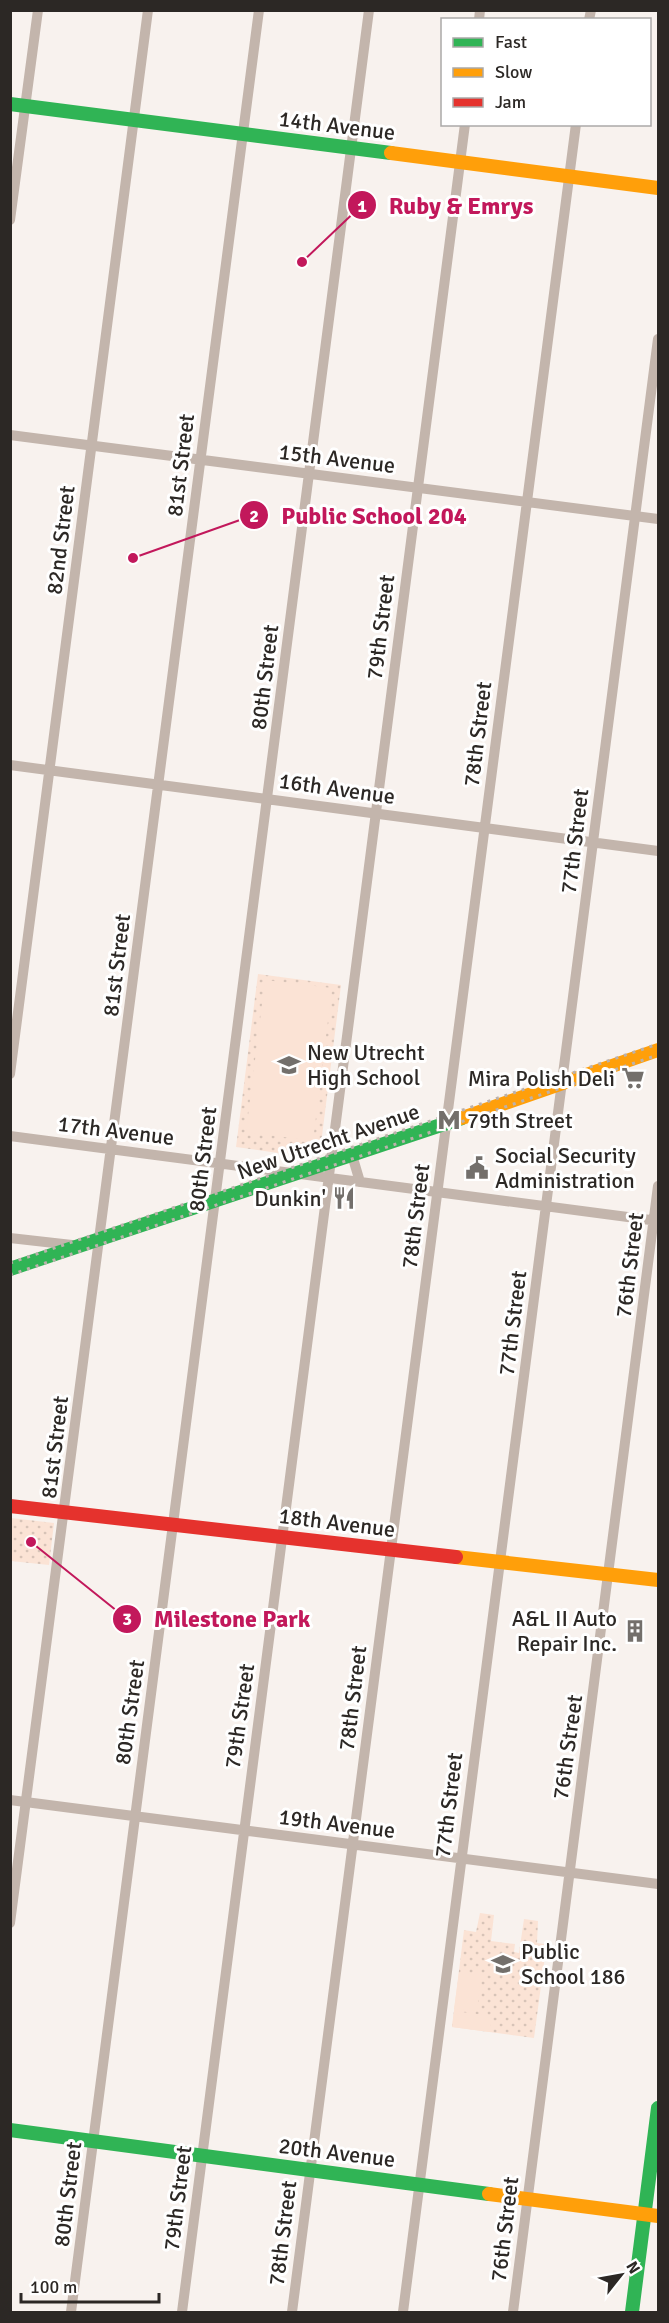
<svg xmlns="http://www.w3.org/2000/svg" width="669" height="2323" font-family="Signika,sans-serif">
<defs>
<pattern id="park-dots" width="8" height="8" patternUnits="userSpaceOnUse" patternTransform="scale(1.5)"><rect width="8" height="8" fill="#fbe3d5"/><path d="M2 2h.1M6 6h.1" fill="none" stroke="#d7c3b7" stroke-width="1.8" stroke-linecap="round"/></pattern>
</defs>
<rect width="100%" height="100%" fill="#f8f2ee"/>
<path fill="url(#park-dots)" d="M258,974L341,985L321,1144L292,1155L236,1147Z
M11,1518L54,1523L49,1565L11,1561Z
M480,1913L494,1915L491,1941L515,1944L514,1952L519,1953L524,1919L538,1921L537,1943L544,1944L547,1941L534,2038L452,2027L464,1930L476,1932Z"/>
<path fill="#fbe3d5" d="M265,980L332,988L313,1141L246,1132Z
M459,1973L481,1975L477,2011L454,2009Z
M454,2011L492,2016L490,2032L452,2027Z"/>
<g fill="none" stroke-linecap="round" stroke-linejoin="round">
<path stroke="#c3b5ac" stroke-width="10" d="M479,20L480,10
M589,20L591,10
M10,220L38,10
M10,435L658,519
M10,765L658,851
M10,1074L148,10
M10,1136L658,1221
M352,1155L360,1182
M10,1238L72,1245
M10,1800L658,1884
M10,1923L259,10
M71,2312L369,10
M182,2312L465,124
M292,2312L576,124
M403,2312L658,339
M513,2312L658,1186"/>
<path stroke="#30b455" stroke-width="14" d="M10,104L391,153
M10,1269L462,1118
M10,2130L489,2194
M632,2312L658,2108"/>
<path stroke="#ff9f0a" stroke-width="14" d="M391,153L658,188
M462,1118L658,1050
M456,1557L658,1580
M489,2194L658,2216"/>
<path stroke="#e5322d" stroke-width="14" d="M10,1506L456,1557"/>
<path stroke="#bcb1ab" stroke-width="3" stroke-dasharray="3 6" stroke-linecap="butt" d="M10,1263L658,1044
M10,1275L658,1055"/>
</g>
<defs>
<g id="school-bare" transform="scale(1.8)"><path d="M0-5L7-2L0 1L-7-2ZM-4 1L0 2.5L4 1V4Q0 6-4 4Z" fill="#736f6b" stroke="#fff" stroke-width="2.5" paint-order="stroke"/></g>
<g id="supermarket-bare" transform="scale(1.8)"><path d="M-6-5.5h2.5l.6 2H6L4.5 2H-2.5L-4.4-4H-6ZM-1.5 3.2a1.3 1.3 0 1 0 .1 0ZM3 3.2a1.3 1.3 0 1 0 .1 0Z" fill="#736f6b" stroke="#fff" stroke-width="2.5" paint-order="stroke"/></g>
<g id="metro-bare" transform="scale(1.8)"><path d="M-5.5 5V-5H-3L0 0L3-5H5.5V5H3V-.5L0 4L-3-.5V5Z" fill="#736f6b" stroke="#fff" stroke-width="2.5" paint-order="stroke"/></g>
<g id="civic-bare" transform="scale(1.8)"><path d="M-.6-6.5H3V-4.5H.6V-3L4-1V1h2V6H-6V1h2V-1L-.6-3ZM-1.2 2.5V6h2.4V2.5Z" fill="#736f6b" stroke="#fff" stroke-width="2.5" paint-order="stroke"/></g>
<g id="restaurant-bare" transform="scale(1.8)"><path d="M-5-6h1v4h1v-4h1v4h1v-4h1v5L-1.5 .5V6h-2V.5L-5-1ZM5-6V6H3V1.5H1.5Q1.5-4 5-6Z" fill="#736f6b" stroke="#fff" stroke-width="2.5" paint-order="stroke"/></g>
<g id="building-bare" transform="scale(1.8)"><path d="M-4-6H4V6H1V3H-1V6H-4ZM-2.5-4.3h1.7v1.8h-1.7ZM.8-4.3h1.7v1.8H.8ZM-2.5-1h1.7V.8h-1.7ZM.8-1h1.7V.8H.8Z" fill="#736f6b" stroke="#fff" stroke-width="2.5" paint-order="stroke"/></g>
</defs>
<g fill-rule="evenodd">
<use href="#school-bare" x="289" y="1065"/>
<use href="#supermarket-bare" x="633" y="1078"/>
<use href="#metro-bare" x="449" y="1120"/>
<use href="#civic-bare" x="477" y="1168"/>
<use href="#restaurant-bare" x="344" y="1198"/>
<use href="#building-bare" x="635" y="1631"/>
<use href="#school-bare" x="503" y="1964"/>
</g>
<g text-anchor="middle" stroke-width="6" stroke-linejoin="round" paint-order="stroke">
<g font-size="22" fill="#2c2825" stroke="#fff">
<text transform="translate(337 125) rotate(7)" y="8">14th Avenue</text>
<text transform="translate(337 458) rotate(7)" y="8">15th Avenue</text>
<text transform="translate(180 465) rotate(-83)" y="8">81st Street</text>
<text transform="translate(60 540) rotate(-83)" y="8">82nd Street</text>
<text transform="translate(380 627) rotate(-83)" y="8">79th Street</text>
<text transform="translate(264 677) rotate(-83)" y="8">80th Street</text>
<text transform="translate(477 734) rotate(-83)" y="8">78th Street</text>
<text transform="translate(337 788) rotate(8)" y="8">16th Avenue</text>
<text transform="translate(574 841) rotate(-83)" y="8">77th Street</text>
<text transform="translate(116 965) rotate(-83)" y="8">81st Street</text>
<text transform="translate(116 1130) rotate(7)" y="8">17th Avenue</text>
<text transform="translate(328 1141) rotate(-19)" y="8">New Utrecht Avenue</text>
<text transform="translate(202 1159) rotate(-83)" y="8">80th Street</text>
<text transform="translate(415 1216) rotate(-83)" y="8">78th Street</text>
<text transform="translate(629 1265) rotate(-83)" y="8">76th Street</text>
<text transform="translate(512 1323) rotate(-83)" y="8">77th Street</text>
<text transform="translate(54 1447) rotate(-83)" y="8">81st Street</text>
<text transform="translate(337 1522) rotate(7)" y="8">18th Avenue</text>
<text transform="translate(352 1698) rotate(-83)" y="8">78th Street</text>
<text transform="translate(129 1712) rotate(-82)" y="8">80th Street</text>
<text transform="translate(239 1716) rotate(-82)" y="8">79th Street</text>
<text transform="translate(567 1747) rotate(-82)" y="8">76th Street</text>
<text transform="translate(448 1805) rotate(-83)" y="8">77th Street</text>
<text transform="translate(337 1823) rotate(7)" y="8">19th Avenue</text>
<text transform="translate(337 2152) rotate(7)" y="8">20th Avenue</text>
<text transform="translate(67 2194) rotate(-83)" y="8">80th Street</text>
<text transform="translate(177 2198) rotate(-83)" y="8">79th Street</text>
<text transform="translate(504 2229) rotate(-83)" y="8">76th Street</text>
<text transform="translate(282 2233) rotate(-83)" y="8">78th Street</text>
</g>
<g font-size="22" fill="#2c2825" stroke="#fff" text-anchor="start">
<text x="307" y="1060">New Utrecht<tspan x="307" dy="25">High School</tspan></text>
<text x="615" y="1086" text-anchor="end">Mira Polish Deli</text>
<text x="467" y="1128">79th Street</text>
<text x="495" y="1163">Social Security<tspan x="495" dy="25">Administration</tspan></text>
<text x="326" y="1206" text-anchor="end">Dunkin'</text>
<text x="617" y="1626" text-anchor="end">A&amp;L II Auto<tspan x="617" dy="25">Repair Inc.</tspan></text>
<text x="521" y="1959">Public<tspan x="521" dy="25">School 186</tspan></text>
</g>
</g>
<path fill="none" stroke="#c2185b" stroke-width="2" d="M302 262L362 205M133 558L254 515M31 1542L127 1619"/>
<g fill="#c2185b" stroke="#fff" stroke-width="2">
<circle cx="302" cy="262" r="6"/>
<circle cx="133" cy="558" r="6"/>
<circle cx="31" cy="1542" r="6"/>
<circle cx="362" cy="205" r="15"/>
<circle cx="254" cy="515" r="15"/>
<circle cx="127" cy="1619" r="15"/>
</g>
<g font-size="18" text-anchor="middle" font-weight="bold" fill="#fff">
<text x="362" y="212">1</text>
<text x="254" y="522">2</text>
<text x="127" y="1625">3</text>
</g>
<g font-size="24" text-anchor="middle" font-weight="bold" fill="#c2185b" stroke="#fff" stroke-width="6" stroke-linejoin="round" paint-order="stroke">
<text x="461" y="214">Ruby &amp; Emrys</text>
<text x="374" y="524">Public School 204</text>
<text x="232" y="1627">Milestone Park</text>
</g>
<rect width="669" height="2323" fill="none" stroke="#2c2825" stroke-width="24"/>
<rect x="441" y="18" width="210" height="108" fill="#ffffff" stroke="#aba9a8" stroke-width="1.5"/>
<rect x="453" y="38" width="30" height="9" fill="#30b455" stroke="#aba9a8" stroke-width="1.5"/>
<text x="495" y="48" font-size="18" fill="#2c2825">Fast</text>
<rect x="453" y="68" width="30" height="9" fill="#ff9f0a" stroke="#aba9a8" stroke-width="1.5"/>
<text x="495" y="78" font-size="18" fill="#2c2825">Slow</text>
<rect x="453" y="98" width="30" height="9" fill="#e5322d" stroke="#aba9a8" stroke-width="1.5"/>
<text x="495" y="108" font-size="18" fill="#2c2825">Jam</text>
<g transform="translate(621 2275) rotate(59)" stroke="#ffffff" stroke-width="4.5" paint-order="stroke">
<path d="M0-4.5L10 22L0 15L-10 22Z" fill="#2c2825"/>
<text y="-9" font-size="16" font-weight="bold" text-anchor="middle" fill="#2c2825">N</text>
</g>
<path d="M21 2293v9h138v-9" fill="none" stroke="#2c2825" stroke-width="3"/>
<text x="30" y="2293" font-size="18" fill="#2c2825" stroke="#ffffff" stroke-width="4.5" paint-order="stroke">100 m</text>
</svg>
